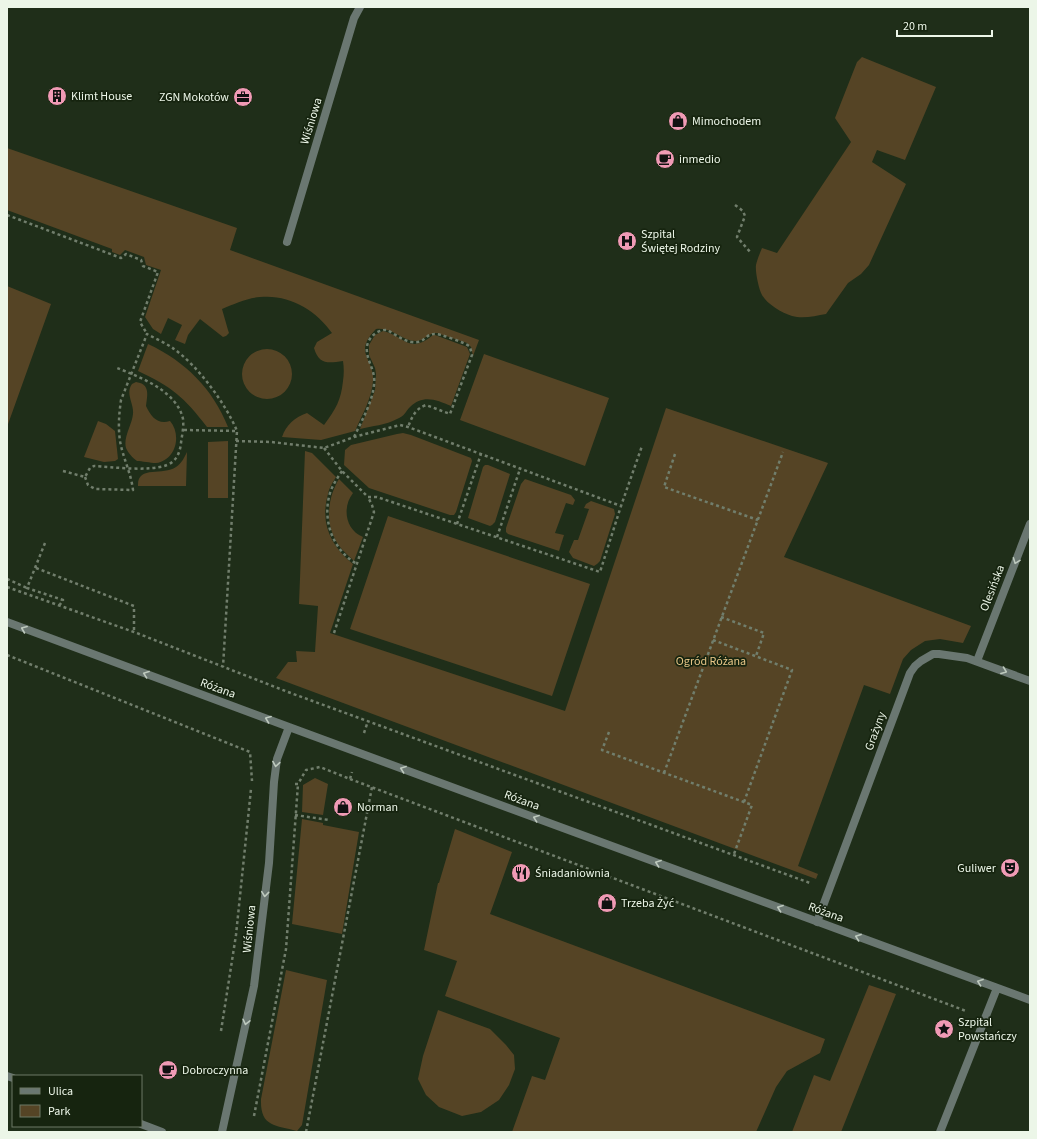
<svg xmlns="http://www.w3.org/2000/svg" width="1037" height="1139" font-family="'Source Sans 3',sans-serif">
<rect width="100%" height="100%" fill="#1f2e19"/>
<path fill="#554425" d="M862,57L936,87L905,160L877,150L872,162L906,184L869,265L861,274L848,283L826,314C815,316 803,319 792,316C782,313 767,304 762,295C759,290 755,272 756,265C757,260 760,253 762,248L777,253L851,142L835,118L857,62Z
M7,148L237,228L230,250L479,340L473,356L471,347L467,343L437,333C429,332 424,341 416,341C401,341 393,327 376,329C352,354 375,358 373,381C372,398 362,415 355,431L321,440L282,437C286,425 295,417 307,413L324,425C336,409 341,400 343,381C344,374 344,368 343,361C328,363 319,365 314,348L317,342L332,333C316,310 289,294 260,297C247,298 234,304 222,309L228,330L229,333L226,336L223,337L200,319L188,335L185,344L175,340L182,325L168,318L161,334L153,329L145,317L161,270L146,265L144,257L125,250L120,255L112,252V249L7,210Z
M7,286L51,304L7,427Z
M383,331C405,336 409,355 433,335H435L467,347L470,354L451,406C437,400 423,394 410,407C405,412 405,416 397,419C386,425 372,426 360,429L375,390L376,374L375,368L369,355V345L375,335Z
M148,344C185,361 213,389 228,427H207C184,397 172,387 138,371Z
M242 374a25 25 0 1 1 50 0a25 25 0 1 1-50 0Z
M484,354L609,398L585,466L460,420Z
M136,382C151,384 147,396 146,406C151,417 158,425 170,421C182,435 176,460 156,463C150,463 142,461 137,461C133,458 128,453 126,448C123,437 132,425 133,414C134,403 125,394 132,384Z
M666,408L828,463L784,557L971,626L963,643L940,639L925,641L911,650L903,659L890,694L864,685L798,866L818,874L816,879L276,678L288,662H297L296,651L315,652L318,606L299,604L305,451L312,453L336,477C333,482 329,488 328,494C320,523 330,545 353,564L330,633L565,711Z
M98,421L106,424L115,431L118,459L115,461L104,462L84,457Z
M403,433L411,435L471,458L472,461L456,512L454,515H450L369,488L344,465L345,450L351,445L397,434Z
M228,441V498H208V442Z
M187,452L186,486H138C137,465 163,476 176,467C182,463 184,458 187,452Z
M485,465H488L510,474L495,522L492,525L490,526L468,518L483,467Z
M339,479L353,493C342,507 345,530 363,537L354,561C347,554 338,547 334,537C325,519 329,495 339,479Z
M525,479L571,495L575,500L573,505L566,503L555,533L564,535L559,551L508,534L506,532V528L521,484Z
M591,501L614,509L615,514L600,561L597,564L594,566L573,558L569,552L574,540H578L589,509L584,508L586,504Z
M388,516L590,584L552,696L350,629Z
M315,778L328,784L323,815L302,812L303,785Z
M302,819L323,823V825L359,832L342,934L292,924Z
M455,829L512,852L490,914L825,1039L820,1053L787,1071L776,1087L756,1132H512L532,1076L545,1080L560,1038L445,996L457,961L424,950L438,883H439Z
M286,970L327,980L302,1125L297,1131C275,1125 260,1127 261,1099Z
M869,985L896,994L841,1132H792L814,1075L830,1081Z
M438,1010L490,1029L506,1045L514,1055L515,1069L509,1085L499,1100L481,1112L462,1116L439,1107L426,1095L418,1079L423,1056Z"/>
<g fill="none" stroke-linecap="round" stroke-linejoin="round">
<path stroke="#717e6c" stroke-width="2.5" stroke-dasharray="3 3" stroke-linecap="butt" d="M735,205L743,211L745,216L737,237L751,253
M7,215L121,258L126,254L141,260L143,266L158,272L140,322L147,334
M184,430L237,431L223,667
M354,437C362,420 372,403 374,385C376,372 368,363 367,352C365,340 376,329 387,330C395,334 403,341 412,342C425,344 425,334 434,334C439,333 465,343 469,346C471,349 471,352 472,355L450,414L426,405C415,409 412,417 408,427
M236,441L271,442L324,448L354,437L400,425L408,427L621,506L642,446
M324,448L342,471L368,497H377L600,572L621,506
M675,454L664,487L758,520
M63,471L85,477L90,468L94,466C113,467 149,472 167,465C177,461 180,452 181,443C182,435 184,427 183,419C177,391 140,377 117,368
M342,471C338,477 334,483 331,490C321,518 332,550 357,564
M85,477L88,485L95,489L133,490C131,473 123,458 120,441C118,427 119,414 121,400L147,334C156,339 166,343 174,349C198,366 226,404 237,431
M457,524L481,454
M497,537L520,469
M45,543L27,588L63,600L59,606
M36,568L134,606V632
M7,579L27,588
M7,587L134,632L288,692L810,883
M721,617L764,633L756,656
M334,633L374,512L372,505L368,497
M713,640L792,670L744,802
M7,655L250,752L252,781
M609,732L602,750L752,805L734,854
M364,733L368,721
M664,773L783,452
M350,779L966,1011
M295,784H298L306,770L320,767L350,779L352,772
M295,815L329,820
M221,1031L236,935L251,789
M254,1116L286,949L298,784
M306,1132L372,787"/>
<path stroke="#6a7771" stroke-width="8" d="M287,242L354,18L360,7
M7,622L289,727L1030,1000
M977,661L1030,524
M817,922L910,673L915,666L921,661L933,654H939L967,658L1030,681
M7,1076L13,1078
M141,1124L162,1132
M222,1132L254,986L269,863L274,782L277,759L289,727
M940,1132L997,988"/>
</g>
<defs><path id="oneway-chevron" d="M-2-3.5L2.5 0L-2 3.5" fill="none" stroke-width="1.6" stroke-linecap="round" stroke-linejoin="round"/></defs>
<g stroke="#becabe">
<use href="#oneway-chevron" transform="translate(1016 561) rotate(111)"/>
<use href="#oneway-chevron" transform="translate(24 629) rotate(-158)"/>
<use href="#oneway-chevron" transform="translate(1004 671) rotate(21)"/>
<use href="#oneway-chevron" transform="translate(146 674) rotate(-160)"/>
<use href="#oneway-chevron" transform="translate(268 719) rotate(-159)"/>
<use href="#oneway-chevron" transform="translate(276 764) rotate(99)"/>
<use href="#oneway-chevron" transform="translate(403 769) rotate(-160)"/>
<use href="#oneway-chevron" transform="translate(536 818) rotate(-160)"/>
<use href="#oneway-chevron" transform="translate(658 863) rotate(-160)"/>
<use href="#oneway-chevron" transform="translate(265 894) rotate(96)"/>
<use href="#oneway-chevron" transform="translate(780 908) rotate(-160)"/>
<use href="#oneway-chevron" transform="translate(858 937) rotate(-160)"/>
<use href="#oneway-chevron" transform="translate(980 982) rotate(-160)"/>
<use href="#oneway-chevron" transform="translate(246 1022) rotate(103)"/>
</g>
<defs>
<g id="building-disc" transform="scale(1)"><circle r="9.5" fill="#f09ab5" stroke="#16240f"/><path d="M-4-6H4V6H1V3H-1V6H-4ZM-2.5-4.3h1.7v1.8h-1.7ZM.8-4.3h1.7v1.8H.8ZM-2.5-1h1.7V.8h-1.7ZM.8-1h1.7V.8H.8Z" fill="#111"/></g>
<g id="office-disc" transform="scale(1)"><circle r="9.5" fill="#f09ab5" stroke="#16240f"/><path d="M-6-3h4V-5.5h4V-3h4V5H-6ZM-1-4.5V-3h2v-1.5ZM-6 0V1H6V0Z" fill="#111"/></g>
<g id="shop-disc" transform="scale(1)"><circle r="9.5" fill="#f09ab5" stroke="#16240f"/><path d="M-5-2.5h2.3a2.7 3.5 0 0 1 5.4 0H5L5.5 6h-11ZM-1.5-2.5h3a1.5 2.3 0 0 0-3 0Z" fill="#111"/></g>
<g id="cafe-disc" transform="scale(1)"><circle r="9.5" fill="#f09ab5" stroke="#16240f"/><path d="M-5.5-4.5H6V0H3Q3 3.5 0 3.5H-2.5Q-5.5 3.5-5.5 0ZM3-3.2v2h1.7v-2ZM-6 4.5H4V6H-6Z" fill="#111"/></g>
<g id="hospital-disc" transform="scale(1)"><circle r="9.5" fill="#f09ab5" stroke="#16240f"/><path d="M-5-5h3v3.5h4V-5h3V5h-3V1.5h-4V5h-3Z" fill="#111"/></g>
<g id="theatre-disc" transform="scale(1)"><circle r="9.5" fill="#f09ab5" stroke="#16240f"/><path d="M-5-5.5Q0-4 5-5.5V0Q5 5 0 6Q-5 5-5 0ZM-3.3-2.5H-1v1.5H-3.3ZM1-2.5H3.3v1.5H1ZM-2.8 1Q0 5.5 2.8 1Z" fill="#111"/></g>
<g id="restaurant-disc" transform="scale(1)"><circle r="9.5" fill="#f09ab5" stroke="#16240f"/><path d="M-5-6h1v4h1v-4h1v4h1v-4h1v5L-1.5 .5V6h-2V.5L-5-1ZM5-6V6H3V1.5H1.5Q1.5-4 5-6Z" fill="#111"/></g>
<g id="sight-disc" transform="scale(1)"><circle r="9.5" fill="#f09ab5" stroke="#16240f"/><path d="M0-6L1.8-2.2L6-1.7L2.9 1.2L3.7 5.4L0 3.3L-3.7 5.4L-2.9 1.2L-6-1.7L-1.8-2.2Z" fill="#111"/></g>
</defs>
<g fill-rule="evenodd">
<use href="#building-disc" x="57" y="96"/>
<use href="#office-disc" x="243" y="97"/>
<use href="#shop-disc" x="678" y="121"/>
<use href="#cafe-disc" x="665" y="159"/>
<use href="#hospital-disc" x="627" y="241"/>
<use href="#shop-disc" x="343" y="807"/>
<use href="#theatre-disc" x="1010" y="868"/>
<use href="#restaurant-disc" x="521" y="873"/>
<use href="#shop-disc" x="607" y="903"/>
<use href="#sight-disc" x="944" y="1029"/>
<use href="#cafe-disc" x="168" y="1070"/>
</g>
<g text-anchor="middle" stroke-width="3.5" stroke-linejoin="round" paint-order="stroke">
<g font-size="12" fill="#ecf6e8" stroke="#16240f" text-anchor="start">
<text x="71" y="100">Klimt House</text>
<text x="229" y="101" text-anchor="end">ZGN Mokotów</text>
<text x="692" y="125">Mimochodem</text>
<text x="679" y="163">inmedio</text>
<text x="641" y="238">Szpital<tspan x="641" dy="14">Świętej Rodziny</tspan></text>
<text x="357" y="811">Norman</text>
<text x="996" y="872" text-anchor="end">Guliwer</text>
<text x="535" y="877">Śniadaniownia</text>
<text x="621" y="907">Trzeba Żyć</text>
<text x="958" y="1026">Szpital<tspan x="958" dy="14">Powstańczy</tspan></text>
<text x="182" y="1074">Dobroczynna</text>
</g>
<g font-size="12" fill="#ecf6e8" stroke="#16240f">
<text transform="translate(311 121) rotate(-73)" y="4">Wiśniowa</text>
<text transform="translate(992 588) rotate(-69)" y="4">Olesińska</text>
<text transform="translate(218 688) rotate(20)" y="4">Różana</text>
<text transform="translate(875 731) rotate(-70)" y="4">Grażyny</text>
<text transform="translate(522 800) rotate(20)" y="4">Różana</text>
<text transform="translate(826 912) rotate(20)" y="4">Różana</text>
<text transform="translate(249 929) rotate(-84)" y="4">Wiśniowa</text>
</g>
<g font-size="12" fill="#e8c688" stroke="#16240f">
<text x="711" y="665">Ogród Różana</text>
</g>
</g>
<rect width="1037" height="1139" fill="none" stroke="#ecf6e8" stroke-width="16"/>
<rect x="12" y="1075" width="130" height="52" fill="#16240f" stroke="#6c7866"/>
<rect x="20" y="1088" width="20" height="6" fill="#6a7771" stroke="#6c7866"/>
<text x="48" y="1095" font-size="12" fill="#ecf6e8">Ulica</text>
<rect x="20" y="1105" width="20" height="12" fill="#554425" stroke="#6c7866"/>
<text x="48" y="1115" font-size="12" fill="#ecf6e8">Park</text>
<path d="M897 30v6h95v-6" fill="none" stroke="#ecf6e8" stroke-width="2"/>
<text x="903" y="30" font-size="12" fill="#ecf6e8" stroke="#16240f" stroke-width="3" paint-order="stroke">20 m</text>
</svg>
